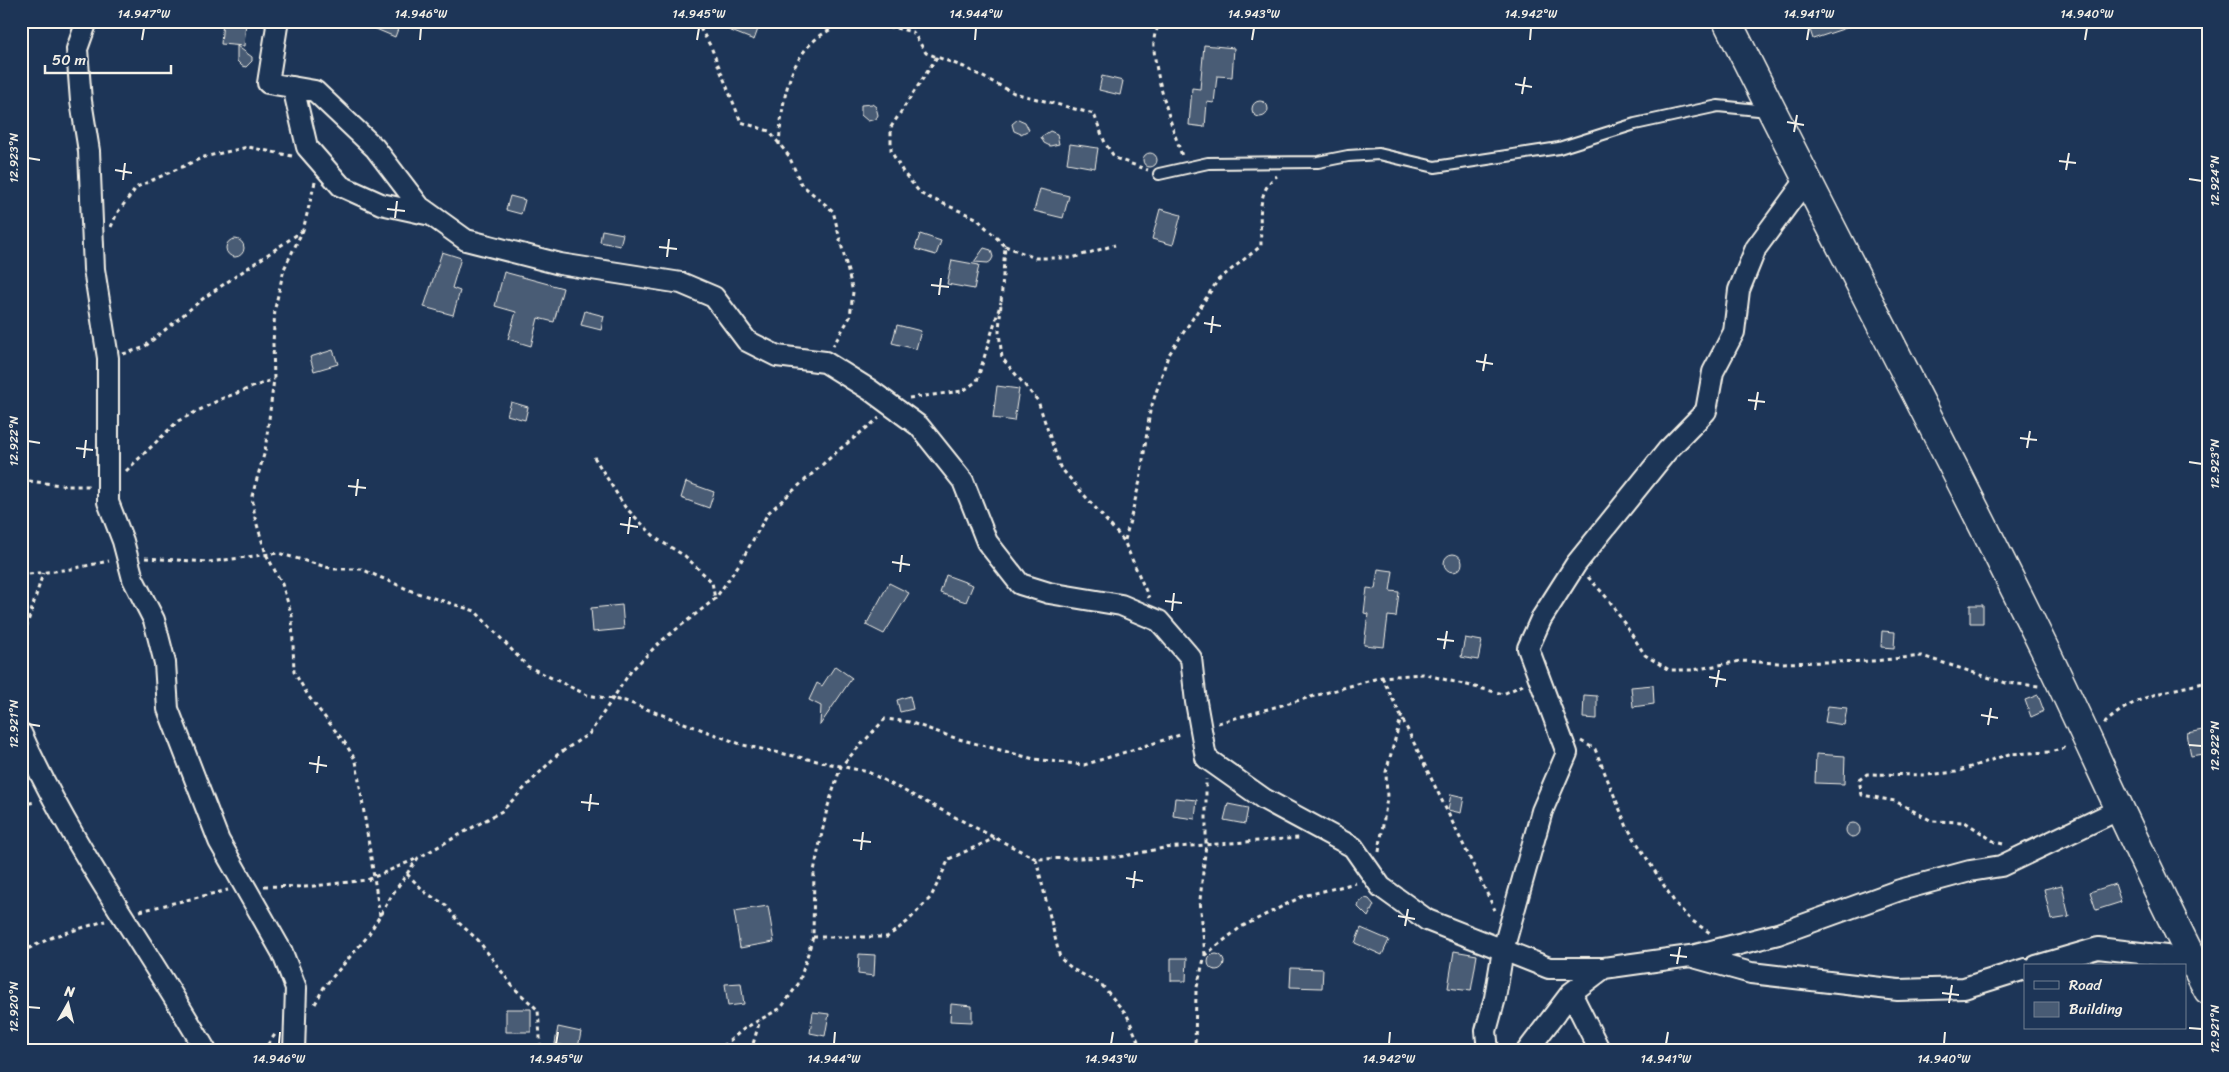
<svg xmlns="http://www.w3.org/2000/svg" width="2229" height="1072" font-family="Sriracha,sans-serif">
<rect width="100%" height="100%" fill="#1d3557"/>
<filter id="ink" filterUnits="userSpaceOnUse"><feTurbulence type="fractalNoise" baseFrequency=".02" numOctaves="2"/><feDisplacementMap in="SourceGraphic" scale="10" xChannelSelector="R" yChannelSelector="G"/><feConvolveMatrix kernelMatrix="1 2 1 2 8 2 1 2 1" color-interpolation-filters="sRGB"/></filter>
<g filter="url(#ink)">
<path fill="#485b74" stroke="#f4f1e8" d="M223,21H246L244,46L221,44Z
M357,21H401L395,37Z
M706,21H761L754,40Z
M1807,21H1858V24L1813,39Z
M1204,45L1234,48L1232,77L1217,76L1214,103L1207,102L1205,127L1189,125L1192,88L1200,89Z
M237,46L252,57V61L246,67L242,66L237,61Z
M1102,76L1123,81L1120,95L1099,90Z
M1252 109a8 8 0 1 1 16 0a8 8 0 1 1-16 0Z
M872,104L876,107L878,115L876,119L868,121L861,115V105Z
M1018,119L1025,122L1029,130L1021,134L1014,131L1012,124Z
M1050,131L1057,134L1059,144L1050,146L1044,143L1041,137Z
M1070,144L1098,148L1095,168L1067,163Z
M1143 160a7 7 0 1 1 14 0a7 7 0 1 1-14 0Z
M1040,189L1069,196L1063,218L1034,211Z
M510,196L525,200L521,214L506,210Z
M1160,209L1181,215L1173,245L1152,239Z
M602,230L623,234L620,246L600,242Z
M920,234L941,241L936,255L915,249Z
M226 248a9 9 0 1 1 18 0a9 9 0 1 1-18 0Z
M984,248L991,250L993,257L991,261L988,263L974,262Z
M442,252L461,258L452,288L460,291L453,315L424,307Z
M952,260L979,265L974,289L947,284Z
M504,272L563,288L554,322L538,318L531,346L508,339L516,312L495,306Z
M585,311L604,316L601,330L581,325Z
M897,325L921,331L916,349L892,343Z
M333,350L338,364L314,371L310,357Z
M997,386L1019,389L1014,421L993,418Z
M511,402L528,407L525,420L507,415Z
M686,482L714,492L709,508L681,498Z
M1444 563a9 9 0 1 1 18 0a9 9 0 1 1-18 0Z
M1378,569L1393,571L1390,591L1399,592L1396,617L1388,616L1384,647L1364,645L1368,614L1364,613L1367,588L1375,589Z
M946,575L973,585L966,602L940,593Z
M889,583L909,593L884,634L866,625Z
M622,605L624,629L593,632L591,608Z
M1970,605H1983V623H1970Z
M1882,631L1895,632L1894,648L1881,647Z
M1465,638L1482,641L1478,660L1461,657Z
M835,666L852,678L820,725L821,706L809,700L817,683L822,686Z
M1653,685L1654,704L1633,707L1631,687Z
M1584,695L1597,696V719L1583,718Z
M2038,695L2044,711L2031,717L2025,700Z
M910,696L913,709L900,712L897,700Z
M1828,706L1847,708L1844,725L1825,722Z
M2208,729V753L2191,756L2187,733Z
M1816,754L1845,756L1844,784L1815,783Z
M1451,794L1464,797L1461,813L1448,810Z
M1175,798L1197,800L1195,819L1173,816Z
M1228,804L1248,808L1245,824L1224,820Z
M1846 830a7 7 0 1 1 14 0a7 7 0 1 1-14 0Z
M2115,884L2121,902L2096,910L2090,892Z
M2062,885L2069,917L2051,920L2044,889Z
M1365,898L1369,899L1374,905L1368,917L1358,907L1359,903Z
M768,906L774,942L740,948L734,911Z
M1361,928L1389,940L1382,955L1355,943Z
M1454,951L1477,955L1471,991L1448,988Z
M1208 962a8 8 0 1 1 16 0a8 8 0 1 1-16 0Z
M859,954L875,955L874,976L858,974Z
M1171,958H1187L1186,981H1171Z
M1291,968L1323,969L1322,988L1290,987Z
M741,983L744,1004L728,1006L725,984Z
M951,1004L972,1006V1022L950,1021Z
M506,1009H531V1032H506Z
M813,1012L829,1014L825,1036L810,1033Z
M558,1027L581,1032L578,1048L555,1044Z"/>
<g fill="none" stroke-linecap="round" stroke-linejoin="round">
<g stroke="#f4f1e8" stroke-width="14">
<path id="service" d="M1159,174L1208,163L1318,162L1348,156L1379,154L1435,167L1559,148L1635,124L1718,106L1768,111"/>
</g>
<g stroke="#f4f1e8" stroke-width="24">
<path id="minor" d="M87,21L77,49L81,101L89,151L94,269L108,358V502L123,541L133,579L154,620L165,663L168,709L219,841L282,952L296,988L294,1051
M275,21L277,26L268,83L315,91L375,148L420,207L466,240L560,264L681,283L714,297L747,341L777,356L825,362L870,390L919,426L963,481L987,542L1020,584L1049,593L1121,605L1159,621L1191,658L1196,702L1206,758L1264,799L1353,847L1381,887L1427,920L1549,968H1604L1690,956L1751,973L1898,990L1964,988L2025,969
M293,87L307,147L341,186L381,204L431,215
M21,733C71,846 145,945 206,1051
M1692,956L1778,934L1900,890L1970,871L2001,866L2120,809
M2036,966L2098,948L2166,956L2182,966
M1571,993L1600,1051
M1488,1051L1486,1031L1495,998L1503,950L1542,811L1567,753L1528,648L1541,619L1576,564L1667,451L1706,411L1713,372L1734,332L1739,290L1756,248L1806,180
M1527,1051L1571,993L1604,968"/>
</g>
<g stroke="#f4f1e8" stroke-width="31">
<path id="secondary" d="M1727,21C1832,232 1942,440 2046,652C2100,764 2150,879 2208,990"/>
</g>
<path stroke="#f4f1e8" stroke-width="3" stroke-dasharray="4 4" stroke-linecap="butt" d="M696,21L711,47L741,122L769,131L789,156L801,184L833,211L853,292L850,317L833,346
M1163,21C1161,24 1158,27 1156,31C1146,53 1174,132 1182,156
M937,57L891,127V151L903,172L921,194L976,218L1005,246L999,332L1002,358L1038,401L1060,467L1124,541L1149,598
M779,145C782,103 787,53 828,31C832,29 837,25 841,24C859,19 896,28 913,32L926,53L964,67L1014,93L1094,114L1105,143L1115,158L1148,170
M315,182L303,230L284,269L275,308L273,344L274,379L265,451L252,496L255,518L266,554L282,584L292,616L294,672L309,697L345,743L356,761L380,916
M111,227L117,213L137,187L204,157L248,147L292,156
M1005,246L1035,258H1072L1115,245
M123,354L143,348L205,297L302,231
M909,398L963,391L977,381L1001,302
M594,457L625,507L657,539L685,556L712,582L715,599
M126,471L178,421L221,399L274,379
M21,480L68,486H90
M1125,540L1140,481L1150,411L1168,356L1218,280L1261,246C1261,223 1255,191 1277,176
M145,558L209,562L278,553L333,569H361L414,592L475,611L527,666L587,695L625,701L743,745L868,772L1036,859L1119,857L1164,848L1299,838
M21,575L71,569L109,561
M1588,577L1609,600L1645,655L1669,670H1693L1740,661L1778,663L1873,661L1922,656L2006,683L2039,686
M21,659L23,638L43,573
M1382,677L1495,910
M1218,723L1382,677L1423,674L1503,694L1523,685
M2104,724C2134,695 2168,691 2208,682
M1581,741L1595,749L1627,827L1675,903L1691,920L1710,933
M21,805L35,802
M2003,844L1995,842L1965,822L1932,821L1895,801L1862,795L1859,780L1867,774L1927,775L1956,772L2009,754L2050,752L2068,747
M1379,852L1387,798L1386,772L1402,714
M1036,859L1060,958L1074,970L1101,984L1127,1015L1142,1051
M407,874L426,893L446,905L459,923L478,940L514,988L538,1010L541,1051
M264,886L305,887L367,880L418,858
M140,911L228,890
M813,937H887L907,922L931,897L949,859L995,838
M21,952L55,936L105,921
M1205,955L1200,900L1206,844V779
M315,1004L324,987L367,937L394,892L418,858L502,811L557,755L590,733L631,671L660,642L715,599L740,563L768,513L840,449L879,418
M263,1051L276,1033
M717,1051L745,1028L781,1008L799,983L813,937L814,871L827,809L841,766L885,719L909,722L955,738L1034,759L1084,765L1183,734
M751,1051L760,1020
M1195,1051L1196,991L1205,955L1241,927L1303,896L1356,883"/>
<use href="#service" stroke="#1d3557" stroke-width="10"/>
<use href="#minor" stroke="#1d3557" stroke-width="20"/>
<use href="#secondary" stroke="#1d3557" stroke-width="28"/>
</g>
</g>
<path fill="none" stroke="#f4f1e8" stroke-width="2" d="M142,40L144,28M420,40L421,28M697,40L699,28M975,40L976,28M1252,40L1254,28M1530,40L1531,28M1807,40L1809,28M2085,40L2087,28M1515,84L1532,87M1522,94L1525,77M1787,122L1804,125M1794,132L1797,115M28,158L40,160M2059,161L2076,163M115,170L132,173M2066,170L2069,153M2189,179L2202,181M123,180L125,163M387,209L405,211M395,218L397,201M659,247L677,249M667,257L669,239M931,285L949,287M939,295L941,278M1204,323L1221,326M1211,333L1213,316M1476,361L1493,364M1483,371L1486,354M1748,400L1765,402M1755,410L1758,392M2020,438L2037,440M28,441L40,443M76,448L93,450M2027,448L2030,431M84,458L86,440M2189,462L2202,464M348,486L366,488M356,496L358,479M620,524L638,527M628,534L630,517M892,562L910,565M900,572L902,555M1165,601L1182,603M1172,611L1174,593M1437,639L1454,641M1444,649L1447,631M1709,677L1726,680M1716,687L1719,670M1981,715L1998,718M28,724L40,726M1988,725L1991,708M2189,745L2202,746M309,763L327,766M317,773L319,756M581,802L599,804M589,811L591,794M853,840L871,842M861,850L863,832M1126,878L1143,881M1133,888L1135,871M1398,916L1415,919M1405,926L1408,909M1670,955L1687,957M1677,964L1680,947M1942,993L1959,995M1949,1003L1952,985M28,1007L40,1008M2189,1028L2202,1029M279,1044L280,1032M556,1044L558,1032M834,1044L835,1032M1111,1044L1113,1032M1389,1044L1390,1032M1666,1044L1668,1032M1944,1044L1945,1032"/>
<rect width="2229" height="1072" fill="none" stroke="#1d3557" stroke-width="55"/>
<rect x="2024" y="964" width="162" height="65" fill="#1d3557" stroke="#738091"/>
<rect x="2034" y="981" width="25" height="8" fill="#1d3557" stroke="#738091"/>
<text x="2069" y="990" font-size="15" fill="#f4f1e8">Road</text>
<rect x="2034" y="1002" width="25" height="15" fill="#485b74" stroke="#738091"/>
<text x="2069" y="1014" font-size="15" fill="#f4f1e8">Building</text>
<g transform="translate(68 1004) rotate(8)" stroke="#1d3557" stroke-width="4" paint-order="stroke">
<path d="M0-4L9 19L0 12L-9 19Z" fill="#f4f1e8"/>
<text y="-8" font-size="14" font-weight="bold" text-anchor="middle" fill="#f4f1e8">N</text>
</g>
<path d="M45 65v8h126v-8" fill="none" stroke="#f4f1e8" stroke-width="2.5"/>
<text x="52" y="65" font-size="15" fill="#f4f1e8" stroke="#1d3557" stroke-width="4" paint-order="stroke">50 m</text>
<rect x="28" y="28" width="2174" height="1016" fill="none" stroke="#f4f1e8" stroke-width="2"/>
<g font-size="12" text-anchor="middle" fill="#f4f1e8">
<text x="144" y="18">14.947°W</text>
<text x="421" y="18">14.946°W</text>
<text x="699" y="18">14.945°W</text>
<text x="976" y="18">14.944°W</text>
<text x="1254" y="18">14.943°W</text>
<text x="1531" y="18">14.942°W</text>
<text x="1809" y="18">14.941°W</text>
<text x="2087" y="18">14.940°W</text>
<text transform="translate(14 158) rotate(-90)" y="4">12.923°N</text>
<text transform="translate(2215 181) rotate(-90)" y="4">12.924°N</text>
<text transform="translate(14 441) rotate(-90)" y="4">12.922°N</text>
<text transform="translate(2215 464) rotate(-90)" y="4">12.923°N</text>
<text transform="translate(14 724) rotate(-90)" y="4">12.921°N</text>
<text transform="translate(2215 746) rotate(-90)" y="4">12.922°N</text>
<text transform="translate(14 1007) rotate(-90)" y="4">12.920°N</text>
<text transform="translate(2215 1029) rotate(-90)" y="4">12.921°N</text>
<text x="279" y="1063">14.946°W</text>
<text x="556" y="1063">14.945°W</text>
<text x="834" y="1063">14.944°W</text>
<text x="1111" y="1063">14.943°W</text>
<text x="1389" y="1063">14.942°W</text>
<text x="1666" y="1063">14.941°W</text>
<text x="1944" y="1063">14.940°W</text>
</g>
</svg>
